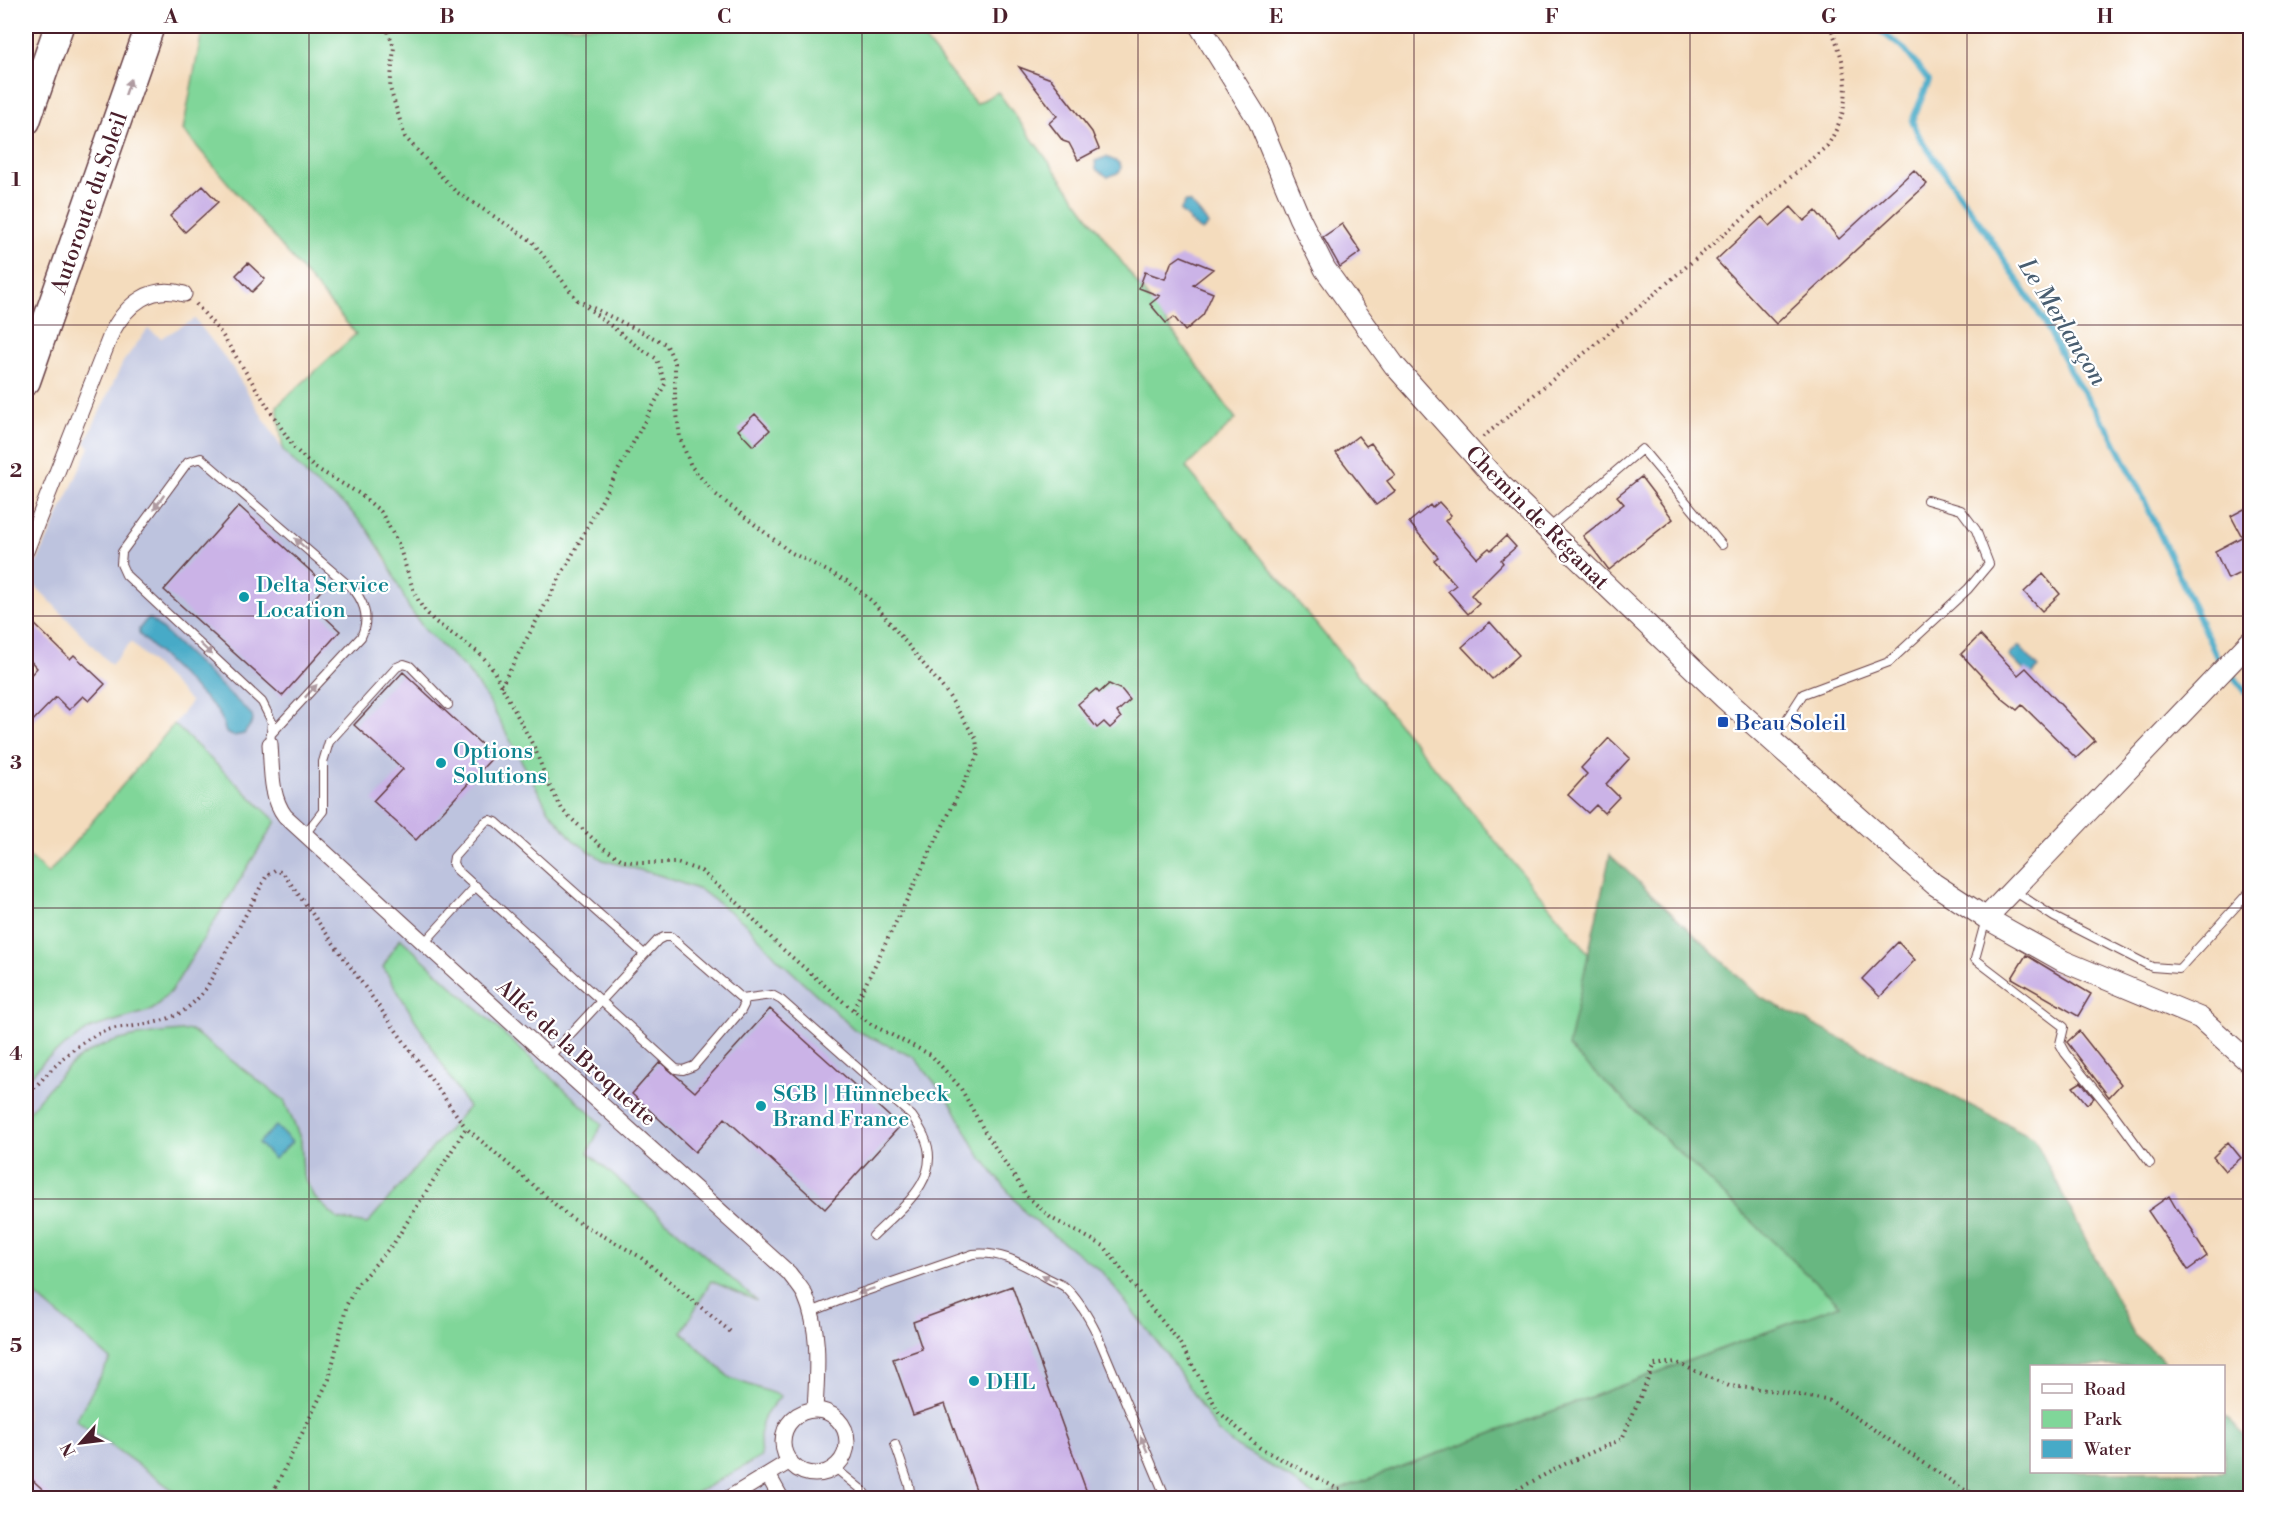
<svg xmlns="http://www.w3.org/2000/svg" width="2276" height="1524" font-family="'Libre Bodoni',serif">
<rect width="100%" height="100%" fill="#fff"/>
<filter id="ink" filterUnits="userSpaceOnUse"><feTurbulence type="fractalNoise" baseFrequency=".0167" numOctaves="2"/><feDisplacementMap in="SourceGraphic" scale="12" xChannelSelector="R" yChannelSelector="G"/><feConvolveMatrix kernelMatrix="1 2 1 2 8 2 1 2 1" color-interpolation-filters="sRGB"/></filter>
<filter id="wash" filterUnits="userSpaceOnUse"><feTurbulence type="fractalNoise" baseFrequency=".008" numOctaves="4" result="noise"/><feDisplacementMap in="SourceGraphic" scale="24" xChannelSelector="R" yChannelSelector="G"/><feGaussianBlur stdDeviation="1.35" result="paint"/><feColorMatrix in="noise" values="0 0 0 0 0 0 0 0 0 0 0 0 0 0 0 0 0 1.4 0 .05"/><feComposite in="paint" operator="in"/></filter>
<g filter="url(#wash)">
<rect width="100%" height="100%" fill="#f4dcbd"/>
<path fill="#bdc3de" d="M195,319L230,364L283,450L313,482L347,507L368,530L425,630L467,670L488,700L662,876L702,891L746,924L776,957L855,1030L914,1057L951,1103L978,1153L1027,1215L1102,1272L1171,1360L1218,1431L1237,1447L1278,1470L1317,1498H26V854L172,990L276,822L174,724L191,702L131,642L111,665L26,576V570L37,562L90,447L85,443L123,362L148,329L161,338Z"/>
<path fill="#80d699" stroke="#657a62" stroke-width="1.5" d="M203,26H914L976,104L998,92L1236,419L1186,467L1589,954L1569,1047L1840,1305L1317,1498L1277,1470L1237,1447L1217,1431L1171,1360L1102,1272L1027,1215L978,1153L951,1103L914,1057L855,1030L776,957L746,924L702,891L662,876L603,860L573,840L548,809L488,700L467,670L425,630L409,608L385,557L368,530L347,507L313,482L283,450L277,406L356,334L183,130Z
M174,724L276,821L172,990L152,1010L91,1028L46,1059L26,1081V854L48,874Z
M400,938L602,1124L588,1153L757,1301L711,1281L682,1332L730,1378L781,1396C759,1419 758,1426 761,1457L687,1498H184L76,1420L110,1359L26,1287V1115C41,1097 64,1067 84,1055C116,1035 154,1034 191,1030L284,1100L301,1140L303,1175L314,1197L338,1219L367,1224L468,1107L383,967Z"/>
<path fill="#68b781" stroke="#596b56" stroke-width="1.5" d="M1610,855L1760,997L2034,1138L2134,1334L2171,1366H2032V1472H2224V1415L2250,1439V1498H1317L1840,1305L1568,1047Z"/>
<path fill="#47aac7" stroke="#486479" stroke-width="1.5" d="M1106,157L1118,162L1121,166L1120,172L1108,177L1096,169L1095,161Z
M1185,202H1190L1207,222L1208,225L1202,231L1198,229L1180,211Z
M147,619H151L252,715L253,721L244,734L233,736L226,733L221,717L215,708L139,634V629Z
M2019,646L2039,668L2030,677L2009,656Z
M276,1126L292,1142L274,1159L258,1143Z"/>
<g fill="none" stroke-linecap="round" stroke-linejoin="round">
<path stroke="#47aac7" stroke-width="6" d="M1874,26L1905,50L1929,81L1912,121L1920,138L1986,232L2044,321L2075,380L2110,432L2140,491L2219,662
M2233,676L2250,697"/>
</g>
<g id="blocks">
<path fill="#cbb3e7" d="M1019,67L1051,79L1092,132L1099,149L1078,160L1069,143L1063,141L1049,123L1057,116Z
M1914,170L1927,184L1776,324L1716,260L1762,217L1770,226L1791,207L1804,221L1816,211L1839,239Z
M203,186L218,202L185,232L170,216Z
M1342,224L1361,252L1340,267L1323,237Z
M1181,256L1213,269L1193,285L1213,293L1203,315L1185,331L1174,317L1166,323L1150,304L1160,296L1139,288L1145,272L1165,279L1171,263Z
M248,263L265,279L252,292L236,275Z
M755,414L770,430L753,446L738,430Z
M1358,436L1366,446L1371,443L1395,475L1387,481L1395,491L1376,505L1336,453Z
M1641,477L1673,519L1609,570L1583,536L1624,504L1617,496Z
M1439,502L1451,515L1445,521L1477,558L1489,548L1491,550L1506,536L1516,547L1501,560L1503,563L1471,595L1479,604L1468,614L1448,591L1456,585L1434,560L1438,557L1409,522L1430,505L1432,508Z
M239,506L326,585L310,603L340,631L282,696L164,590Z
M2250,506V568L2228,579L2215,551L2242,537L2231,516Z
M2043,574L2060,594L2042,611L2024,592Z
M26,616L70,659L74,655L105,684L89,701L83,696L69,710L56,697L26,728V680L37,668L26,656Z
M1490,622L1519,655L1492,679L1462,647Z
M1980,635L2018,675L2026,668L2095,741L2076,758L2022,705L2017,710L2003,699L1961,654Z
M403,672L494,756L416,840L373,801L403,769L354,725Z
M1109,684L1122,690L1130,700L1117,712L1121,718L1110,728L1104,722L1097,728L1078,704L1096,689L1099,693Z
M1609,738L1630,758L1606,784L1619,797L1604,813L1596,805L1588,813L1568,795L1587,774L1581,768Z
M1898,942L1915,960L1880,997L1862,979Z
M2026,955L2091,994L2078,1016L2012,978Z
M770,1009L900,1126L825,1209L725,1118L695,1152L632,1094L660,1062L695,1092Z
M2079,1031L2121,1084L2109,1097L2067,1042Z
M2081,1082L2094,1098L2087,1104L2073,1087Z
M2228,1142L2241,1158L2225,1171L2213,1157Z
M2169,1196L2177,1210L2178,1209L2193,1231L2192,1232L2207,1256L2188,1270L2148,1211Z
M1012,1286L1089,1498H979L945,1404L913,1415L893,1359L922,1349L913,1322Z
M26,1474L52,1498H26Z"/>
</g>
</g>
<g filter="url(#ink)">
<use href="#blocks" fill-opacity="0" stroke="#643b41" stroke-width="1.5"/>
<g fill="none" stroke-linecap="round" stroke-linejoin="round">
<g stroke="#643b41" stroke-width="10">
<path id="lane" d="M1548,529L1642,449L1722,545
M1774,739L1803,694L1889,662L1968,589L1989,564L1976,530L1961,510L1927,500
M270,744L272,722L262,702L126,575L121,564L122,552L188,462L201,458L355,591C366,606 369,620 361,637L271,734
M305,834L323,811V762L329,742L397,667L404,664L410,666L448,705
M2014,891L2054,917L2152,967L2179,969L2250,891
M1986,919L1975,959L2064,1027L2060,1044L2065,1053L2111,1110L2150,1163
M424,943L476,886
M644,954L496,822L490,820L485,822L454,857L453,863L456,869L676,1069L683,1070L694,1066L741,1011L744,1005L742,999
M549,1057L658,940L664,937H671L742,999L772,995L781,1000L912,1116C916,1122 921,1129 924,1136C944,1179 900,1209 873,1236
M811,1312L846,1298L973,1254C1001,1251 1020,1263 1044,1276C1050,1280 1059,1283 1065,1287C1079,1300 1089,1318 1097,1334L1163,1491L1164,1498
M895,1444L909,1485L911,1498
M834,1467L862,1490L868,1498"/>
</g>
<g stroke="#643b41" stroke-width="17">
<path id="street" d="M26,551L112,332C127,304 151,284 184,294
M270,744C272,770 270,796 285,816L549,1057L789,1273C794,1280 801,1287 805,1295C821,1331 817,1372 815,1410
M783 1442a32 32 0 1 1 64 0a32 32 0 1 1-64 0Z
M768,1475L781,1498
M729,1498L790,1461"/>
</g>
<g stroke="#643b41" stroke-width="23">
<path id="secondary" d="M1200,26L1259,121L1299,217L1325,269L1394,365L1500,484L1725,699L1934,884L1986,918L2063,961L2200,1018L2250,1063
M1986,918L2250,642"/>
</g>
<g stroke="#643b41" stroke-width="31">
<g id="highway">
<path d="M26,121L59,26"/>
<path id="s1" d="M26,381L150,26"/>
</g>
</g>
<path stroke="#643b41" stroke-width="4" stroke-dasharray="1.5 4.5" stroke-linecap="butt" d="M386,26L394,47L390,88L405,137L455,191L532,241L578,301
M577,300L666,344L675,363V398L680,438L691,466L714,493L790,552L847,581L873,602L947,693L976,739L978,754L853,1010
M196,304L221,333L294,448L314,467L360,494L381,512L398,543L414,592L422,607L434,621L479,653L491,666L535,749L547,781L563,811L602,847L624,861L642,863H677L701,871L739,904L779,946L853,1010L872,1025L931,1055L960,1087L985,1132L1027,1196L1051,1218L1104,1246L1146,1302L1178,1340L1219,1412L1260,1448L1340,1490L1348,1498
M1483,437L1610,332L1827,146C1854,104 1849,70 1830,26
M501,686L665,384L657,359L638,347L584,305
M26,1097C50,1071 75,1040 111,1029C118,1027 126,1027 134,1026C169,1021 185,1016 207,987L267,875L275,870L283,873L466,1128
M270,1498L329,1379L347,1304L357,1285L394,1243L466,1128L571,1218L639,1256L732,1333
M1501,1498L1565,1464L1622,1439L1654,1365L1675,1362L1729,1386L1777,1391L1831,1401L1963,1489L1983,1498"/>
<use href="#lane" stroke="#fff" stroke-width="8"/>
<use href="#street" stroke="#fff" stroke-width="15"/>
<use href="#secondary" stroke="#fff" stroke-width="21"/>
<use href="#highway" stroke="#fff" stroke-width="28"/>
</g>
<defs><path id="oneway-solid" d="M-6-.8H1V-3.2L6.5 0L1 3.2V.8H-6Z" transform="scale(1.5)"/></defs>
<g fill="#ae9aa0">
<use href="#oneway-solid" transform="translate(128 87) rotate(-71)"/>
<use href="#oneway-solid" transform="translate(159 502) rotate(126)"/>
<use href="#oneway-solid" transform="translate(301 544) rotate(-138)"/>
<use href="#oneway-solid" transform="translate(206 649) rotate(43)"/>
<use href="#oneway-solid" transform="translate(311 691) rotate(-47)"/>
<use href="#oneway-solid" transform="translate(1049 1279) rotate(-151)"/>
<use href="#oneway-solid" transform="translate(866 1291) rotate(161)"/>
<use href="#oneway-solid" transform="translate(1144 1444) rotate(-113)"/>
</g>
</g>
<path fill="none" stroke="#4a1f2b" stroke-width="1.5" stroke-opacity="0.55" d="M309,26V1498M586,26V1498M862,26V1498M1138,26V1498M1414,26V1498M1690,26V1498M1967,26V1498M26,325H2250M26,616H2250M26,908H2250M26,1199H2250"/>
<g fill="#0f9aa8" stroke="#fff" stroke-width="2">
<circle cx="244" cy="597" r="6"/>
<circle cx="441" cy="763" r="6"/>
<circle cx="761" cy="1106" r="6"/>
<circle cx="974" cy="1381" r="6"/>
</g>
<rect fill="#1a4fb4" stroke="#fff" stroke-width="2" x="1717" y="716" width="12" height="12" rx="3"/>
<g text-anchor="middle" stroke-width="4.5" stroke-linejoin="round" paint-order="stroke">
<g font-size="22" fill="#4a1f2b" stroke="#fff">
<text dy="8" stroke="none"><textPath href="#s1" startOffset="189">Autoroute du Soleil</textPath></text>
<text transform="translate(1538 517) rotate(45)" y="8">Chemin de Réganat</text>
<text transform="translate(577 1052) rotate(42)" y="8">Allée de la Broquette</text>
</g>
<g font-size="22" fill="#0d838f" stroke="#fff" text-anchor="start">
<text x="256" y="592">Delta Service<tspan x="256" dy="25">Location</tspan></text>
<text x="453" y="758">Options<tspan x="453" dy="25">Solutions</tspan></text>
<text x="773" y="1101">SGB | Hünnebeck<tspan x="773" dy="25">Brand France</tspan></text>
<text x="986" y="1389">DHL</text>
</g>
<g font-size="22" fill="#164399" stroke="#fff" text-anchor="start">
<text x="1735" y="730">Beau Soleil</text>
</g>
<g font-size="24" font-style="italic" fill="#495e71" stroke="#fff">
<text transform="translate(2063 322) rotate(58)" y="8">Le Merlançon</text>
</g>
</g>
<rect width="2276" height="1524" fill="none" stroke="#fff" stroke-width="66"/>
<rect x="2030" y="1365" width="195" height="108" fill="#ffffff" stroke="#b7a5aa" stroke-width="1.5"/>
<rect x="2042" y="1384" width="30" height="9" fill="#ffffff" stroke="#b7a5aa" stroke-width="1.5"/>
<text x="2084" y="1395" font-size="18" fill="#4a1f2b">Road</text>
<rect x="2042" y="1410" width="30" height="18" fill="#80d699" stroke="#b7a5aa" stroke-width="1.5"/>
<text x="2084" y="1425" font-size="18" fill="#4a1f2b">Park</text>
<rect x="2042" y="1440" width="30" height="18" fill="#47aac7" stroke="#b7a5aa" stroke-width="1.5"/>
<text x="2084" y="1455" font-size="18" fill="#4a1f2b">Water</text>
<g transform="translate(81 1443) rotate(242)" stroke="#ffffff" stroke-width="4.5" paint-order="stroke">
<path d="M0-4.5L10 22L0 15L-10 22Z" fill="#4a1f2b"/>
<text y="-9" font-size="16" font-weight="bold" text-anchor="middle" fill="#4a1f2b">N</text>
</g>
<rect x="33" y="33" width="2210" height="1458" fill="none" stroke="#4a1f2b" stroke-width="2"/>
<g font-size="20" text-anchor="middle" font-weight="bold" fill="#4a1f2b">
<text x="171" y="23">A</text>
<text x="447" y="23">B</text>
<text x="724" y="23">C</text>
<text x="1000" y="23">D</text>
<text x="1276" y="23">E</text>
<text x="1552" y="23">F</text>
<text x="1829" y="23">G</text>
<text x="2105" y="23">H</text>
<text x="16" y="186">1</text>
<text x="16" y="477">2</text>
<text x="16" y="769">3</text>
<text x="16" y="1060">4</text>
<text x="16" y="1352">5</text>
</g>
</svg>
